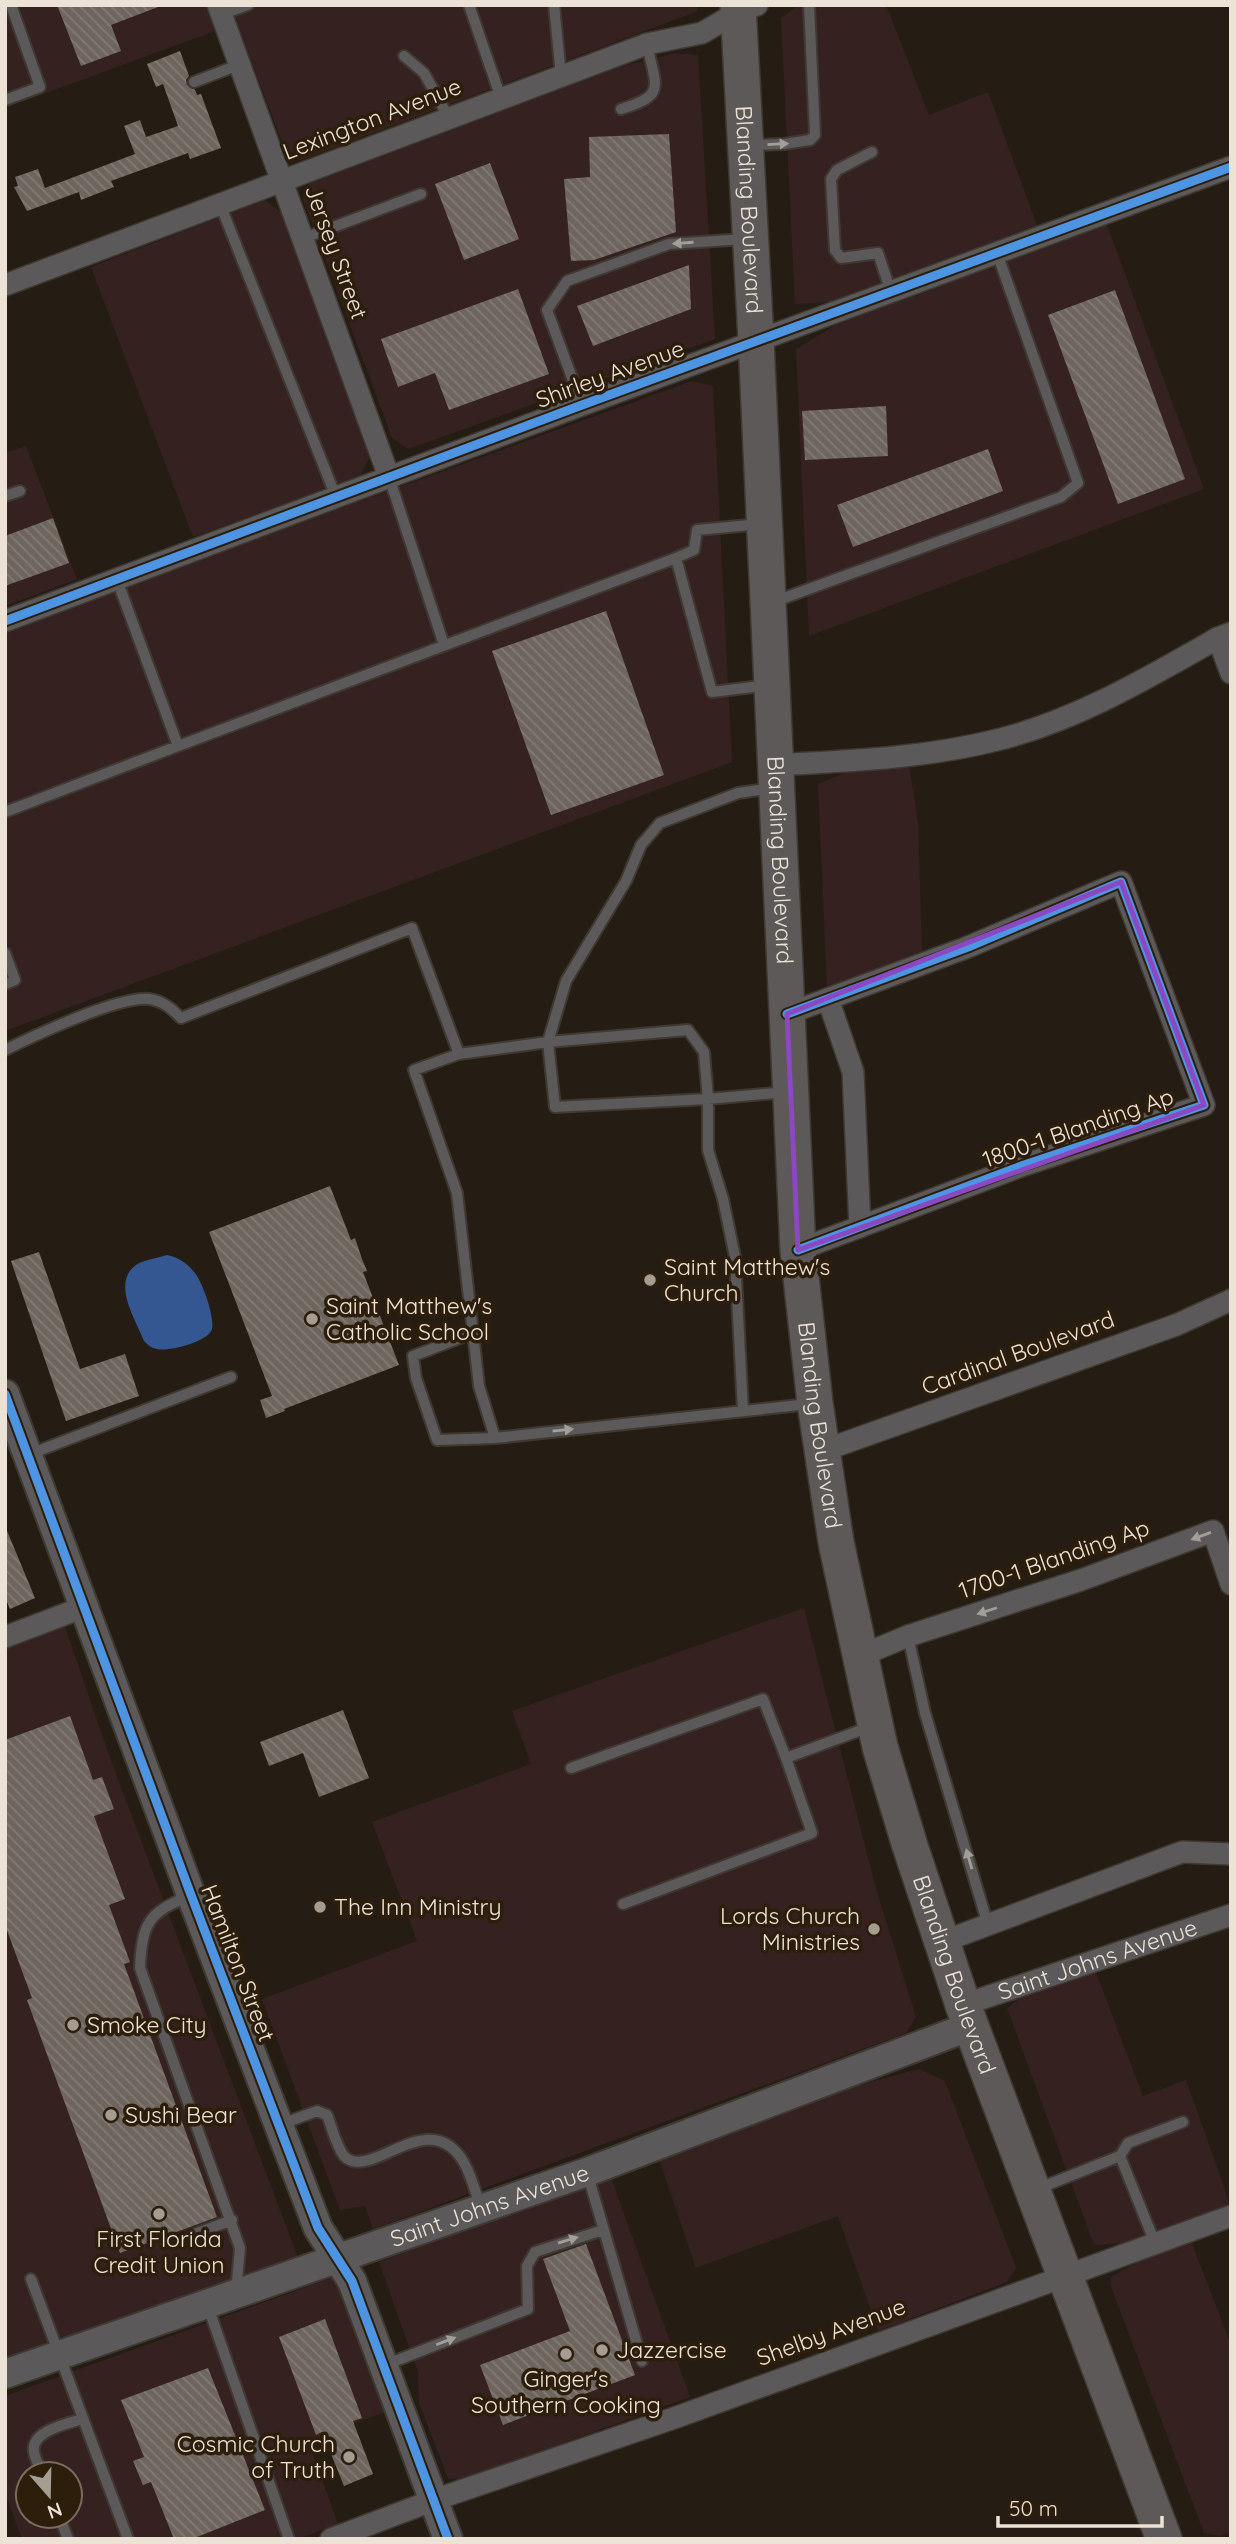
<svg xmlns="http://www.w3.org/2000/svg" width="1236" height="2544" font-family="Quicksand,sans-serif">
<defs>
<pattern id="building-back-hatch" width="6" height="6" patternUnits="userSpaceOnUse" patternTransform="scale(1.75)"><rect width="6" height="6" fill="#6d655e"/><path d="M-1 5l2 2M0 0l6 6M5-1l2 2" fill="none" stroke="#827b74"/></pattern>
</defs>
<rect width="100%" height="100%" fill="#251d14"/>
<path fill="#352220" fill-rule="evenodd" d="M5,5H205L215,31L5,108Z
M230,5H698V11L301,160L288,158Z
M799,5H886L929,115L988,92L1037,225L831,302L795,304L781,18Z
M676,53L698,55L715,339L408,449L392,438L303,198L310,183L620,67Z
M265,200L290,219L371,455L359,477L193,537L91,267Z
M1107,225L1204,489L809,636L796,349L836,325Z
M692,381L713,386L732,762L5,1031V630Z
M26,446L77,579L5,606V453Z
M909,765L918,823L922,951L827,988L818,784L850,771Z
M804,1608L876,1889L916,2017L906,2033L373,2229L365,2206L340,2210L262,1999L417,1941L372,1822L531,1764L512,1711Z
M65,1627L110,1758L298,2258L5,2358V1649Z
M1095,1970L1143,2096L1186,2080L1230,2204L1125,2243L1094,2245L1007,2008L1027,1993Z
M919,2069L945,2081L1016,2268L1007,2282L878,2331L838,2216L696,2268L658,2156L856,2086Z
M610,2175L690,2397L461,2480L448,2478L419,2403L418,2372L379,2262Z
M1191,2241L1231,2345V2533L1220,2536L1204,2533L1110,2284L1111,2277L1151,2255Z
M334,2277L387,2411L308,2441L338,2524L298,2539H22L5,2493V2396ZM28,2474H70V2516H28Z"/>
<path fill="#345791" d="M167,1255C178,1257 187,1263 194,1272C202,1280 215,1318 212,1329C208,1342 169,1352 157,1349C151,1348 148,1345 144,1341C136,1320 111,1283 136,1265C143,1260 158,1258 167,1255Z"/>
<path fill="url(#building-back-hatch)" d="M57,5H158V7L111,25L121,51L81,66Z
M180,51L189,76L186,80L187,85L195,90L197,95L201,94L221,148L190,159L188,153L111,181L114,187L81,200L79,192L27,211L14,187L18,186L15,177L38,169L45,188L135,154L124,126L140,120L146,137L178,126L163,84L156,87L147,64Z
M669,134L676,232L594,260L571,261L564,179L590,177L589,137Z
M490,163L519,239L464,260L435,184Z
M689,265L691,309L593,346L577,306Z
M518,289L549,374L449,410L435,373L398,387L381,339Z
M1115,290L1185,479L1118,504L1048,315Z
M886,406L888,456L805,460L802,411Z
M988,449L1003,491L853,547L837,505Z
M53,518L69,563L5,586V536Z
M606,611L664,775L551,815L492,651Z
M330,1186L351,1240L355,1238L362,1259L367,1271L363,1272L399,1365L284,1409L285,1411L266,1418L260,1400L272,1396L209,1232Z
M39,1252L80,1369L125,1354L139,1396L66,1421L11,1261Z
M5,1526L35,1598L10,1609L5,1597Z
M343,1710L369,1778L319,1797L303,1753L269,1766L260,1742Z
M70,1716L93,1780L102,1777L114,1809L94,1816L125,1899L109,1905L130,1962L124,1964L217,2217L120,2253L27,2000L32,1998L5,1925V1740Z
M586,2244L635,2375L503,2425L480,2365L570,2331L543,2259Z
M325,2319L362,2418L353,2421L373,2474L344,2486L322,2432L316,2435L279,2337Z
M208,2368L265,2510L192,2539H174L151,2482L143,2485L133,2461L144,2457L121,2400Z"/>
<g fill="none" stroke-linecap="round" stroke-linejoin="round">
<g stroke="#3f3931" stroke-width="14">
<path id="service" d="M469,5L501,98
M554,5L561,76
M222,14L248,5
M404,56L424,73L449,118
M194,82L241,64
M5,100L40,87L11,5
M621,109C668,95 655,86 647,44
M750,145L784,144L810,140L815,135L809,5
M872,152L837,170L831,179L835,250L841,258L878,253L891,292
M220,204L336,497
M304,238L421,194
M582,405L547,310L567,281L669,244L745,239
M389,477L444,645
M5,496L20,491
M760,524L697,530L694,550L676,558L712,692L769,685
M773,602L1061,497L1078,483L997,253
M178,746L676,558
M5,812L178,746L117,580
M5,953L15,980L5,984
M5,1050C35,1035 119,996 149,999C163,1001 171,1008 181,1018L412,928L459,1054L414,1070L457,1193L479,1386L495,1438
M459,1054L548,1042L555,1107L708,1099L787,1092
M473,1333L413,1356L416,1378L437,1440L495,1438L809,1404
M743,1411L735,1257L723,1199L708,1150V1099L704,1052L688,1030L548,1042L566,981L626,881L641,845L660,823L738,793L773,788
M30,1454L231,1377
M908,1636L925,1713L988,1925
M571,1768L763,1699L786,1758
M190,1896C148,1912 142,1924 140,1968L240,2248L236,2292
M623,1904L812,1833L786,1758L872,1726
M279,2125L317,2111L327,2115C332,2127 336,2146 344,2156C370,2183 428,2104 463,2161C471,2174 475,2192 481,2207
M1120,2156L1128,2143L1183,2122
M587,2172L642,2361
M1037,2189L1120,2156L1155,2243
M195,2234L232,2220
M31,2279L128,2539
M207,2304L289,2539
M385,2365L528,2309L527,2266L535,2252L603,2230
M42,2474C40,2467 35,2459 34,2452C30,2431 67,2424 82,2419
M59,2516L68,2539"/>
</g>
<g stroke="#3f3931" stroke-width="24">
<g id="minor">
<path d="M218,5L389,477"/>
<path d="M5,285L647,44L702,33L738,12L757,5"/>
<path d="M5,621L582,405L1231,167"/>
<path d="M1218,638L1231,673"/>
<path d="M774,765C851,761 927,758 1001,739C1079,719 1149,677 1218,638L1231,633"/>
<path d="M828,999L853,1072L860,1227"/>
<path d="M787,1014L968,947L1121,882L1204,1105L1024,1165L798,1250"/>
<path d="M822,1451L1176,1325L1231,1300"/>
<path d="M5,1637L84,1607"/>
<path d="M860,1656L908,1636L1081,1580L1213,1531L1231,1584"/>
<path d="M942,1942L1182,1852L1231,1854"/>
<path id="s1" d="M963,2005L1231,1915"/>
<path d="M331,2539L434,2500L677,2417L1231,2216"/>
</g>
</g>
<g stroke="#3f3931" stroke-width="32">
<g id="tertiary">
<path d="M5,1394L191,1895L318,2228L352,2281L448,2539"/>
<path id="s2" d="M5,2374L587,2172L971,2026"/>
</g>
</g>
<g stroke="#3f3931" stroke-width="38">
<g id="primary">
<path id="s3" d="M738,5L756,340L798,1250L815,1403L836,1542L880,1747L910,1846L963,2005L1164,2539"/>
</g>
</g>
<use href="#service" stroke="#5b595a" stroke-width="10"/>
<use href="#minor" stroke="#5b595a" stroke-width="21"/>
<use href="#tertiary" stroke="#5b595a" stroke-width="28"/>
<use href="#primary" stroke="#5c5958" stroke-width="35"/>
<g stroke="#2d1e0c" stroke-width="13">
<path id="cycleway" d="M5,621L582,405L1231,167
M787,1014L968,947L1121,882L1204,1105L1024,1165L798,1250
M5,1394L191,1895L318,2228L352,2281L448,2539"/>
</g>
<use href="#cycleway" stroke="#4d94e3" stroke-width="9"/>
</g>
<defs><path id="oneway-solid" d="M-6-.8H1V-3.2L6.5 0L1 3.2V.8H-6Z" transform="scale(1.75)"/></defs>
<g fill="#a49e98">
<use href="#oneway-solid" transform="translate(778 144) rotate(-3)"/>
<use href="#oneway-solid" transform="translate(683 243) rotate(176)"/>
<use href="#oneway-solid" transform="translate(563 1430) rotate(-6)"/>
<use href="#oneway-solid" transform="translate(1201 1536) rotate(160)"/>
<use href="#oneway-solid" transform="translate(987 1611) rotate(162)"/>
<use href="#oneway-solid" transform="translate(969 1859) rotate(-106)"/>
<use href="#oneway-solid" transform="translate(568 2240) rotate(-17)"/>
<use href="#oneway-solid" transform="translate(446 2341) rotate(-21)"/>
</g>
<path fill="none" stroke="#8c47c2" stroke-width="5" stroke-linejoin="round" d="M1121,882L1204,1105L798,1250L787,1014Z"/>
<g fill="#a69d92" stroke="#2d1e0c" stroke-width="2.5">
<circle cx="650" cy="1280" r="7"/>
<circle cx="312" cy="1319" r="7"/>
<circle cx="320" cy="1907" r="7"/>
<circle cx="874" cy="1929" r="7"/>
<circle cx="73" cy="2025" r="7"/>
<circle cx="111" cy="2115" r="7"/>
<circle cx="159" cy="2214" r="7"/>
<circle cx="602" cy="2350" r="7"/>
<circle cx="566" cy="2354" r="7"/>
<circle cx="349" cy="2457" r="7"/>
</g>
<g text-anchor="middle" stroke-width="7" stroke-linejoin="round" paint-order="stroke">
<g font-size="23" fill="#ece2d6" stroke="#2d1e0c">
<text transform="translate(372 119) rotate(-21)" y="8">Lexington Avenue</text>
<text dy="8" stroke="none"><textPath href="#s3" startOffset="205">Blanding Boulevard</textPath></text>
<text transform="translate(336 252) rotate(70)" y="8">Jersey Street</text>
<text transform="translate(610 374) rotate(-20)" y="8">Shirley Avenue</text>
<text dy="8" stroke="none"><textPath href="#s3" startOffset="856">Blanding Boulevard</textPath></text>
<text transform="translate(1078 1128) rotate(-19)" y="8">1800-1 Blanding Ap</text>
<text transform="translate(1018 1353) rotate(-20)" y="8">Cardinal Boulevard</text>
<text dy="8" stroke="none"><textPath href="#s3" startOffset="1423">Blanding Boulevard</textPath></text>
<text transform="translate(1054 1559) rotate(-19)" y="8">1700-1 Blanding Ap</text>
<text dy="8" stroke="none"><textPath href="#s1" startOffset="142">Saint Johns Avenue</textPath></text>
<text transform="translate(238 1963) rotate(69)" y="8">Hamilton Street</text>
<text dy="8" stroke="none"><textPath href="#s3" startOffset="1990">Blanding Boulevard</textPath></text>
<text dy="8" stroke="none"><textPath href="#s2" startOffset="513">Saint Johns Avenue</textPath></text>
<text transform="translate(831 2332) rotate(-20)" y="8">Shelby Avenue</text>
</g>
<g font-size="23" fill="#ece2d6" stroke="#2d1e0c" text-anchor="start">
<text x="664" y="1275">Saint Matthew's<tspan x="664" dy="26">Church</tspan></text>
<text x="326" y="1314">Saint Matthew's<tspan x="326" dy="26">Catholic School</tspan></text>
<text x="334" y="1915">The Inn Ministry</text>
<text x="860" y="1924" text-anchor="end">Lords Church<tspan x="860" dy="26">Ministries</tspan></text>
<text x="87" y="2033">Smoke City</text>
<text x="125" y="2123">Sushi Bear</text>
<text x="159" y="2247" text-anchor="middle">First Florida<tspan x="159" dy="26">Credit Union</tspan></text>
<text x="616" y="2358">Jazzercise</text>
<text x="566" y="2387" text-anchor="middle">Ginger's<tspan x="566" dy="26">Southern Cooking</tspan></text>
<text x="335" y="2452" text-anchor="end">Cosmic Church<tspan x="335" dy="26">of Truth</tspan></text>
</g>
</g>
<rect width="1236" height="2544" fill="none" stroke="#ece2d6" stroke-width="14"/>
<g transform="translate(49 2495) rotate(160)"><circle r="33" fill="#2d1e0c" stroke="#796c5d" stroke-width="2"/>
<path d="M0-5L12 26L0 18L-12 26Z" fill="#a69d92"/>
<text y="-10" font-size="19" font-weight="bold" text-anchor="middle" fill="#ece2d6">N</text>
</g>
<path d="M998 2516v10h164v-10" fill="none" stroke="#ece2d6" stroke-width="3.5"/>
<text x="1009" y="2516" font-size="21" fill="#ece2d6" stroke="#2d1e0c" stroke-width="5" paint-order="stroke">50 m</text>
</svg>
